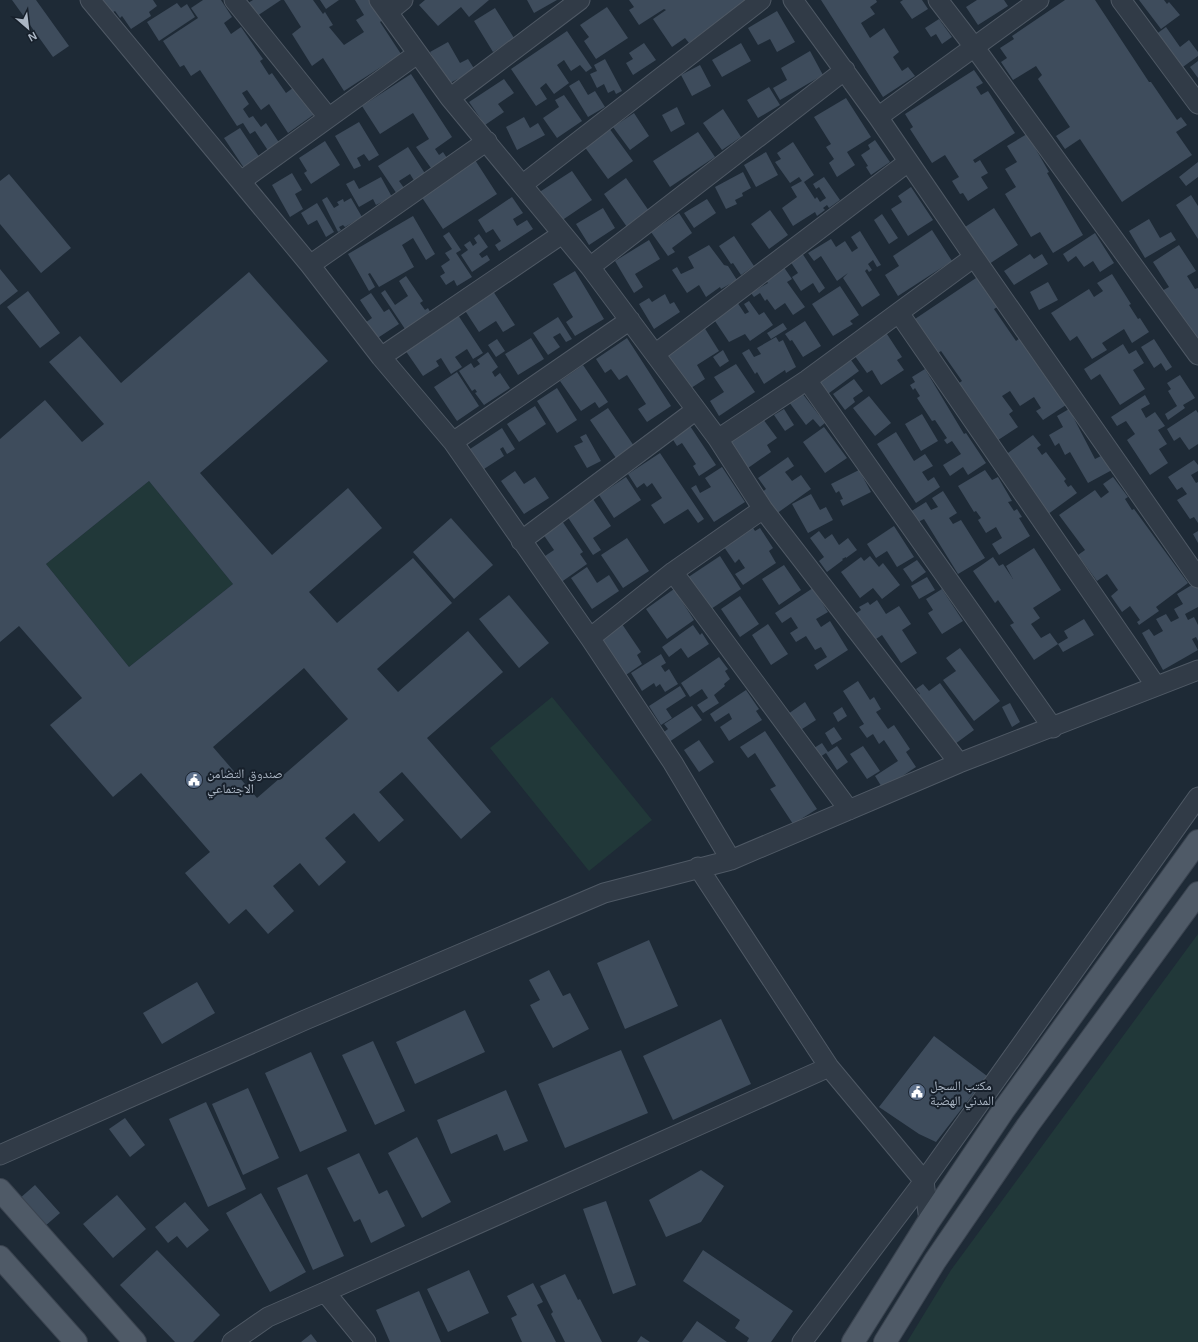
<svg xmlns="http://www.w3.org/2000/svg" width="1198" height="1342" font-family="Arial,'Noto Naskh Arabic',sans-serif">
<rect width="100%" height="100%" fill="#1e2a36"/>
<path fill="#213839" d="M149,481L233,584L129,667L46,564Z
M552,697L652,820L589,871L490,748Z
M1198,934V1342H907L951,1270Z"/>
<path fill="#3e4c5c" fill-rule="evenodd" d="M12,0H36L69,46L53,57Z
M98,0H153L157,6L149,12L151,16L131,29L122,16L120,18L115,11L108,15Z
M203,0H221L232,17L224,23L231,34L241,27L263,59L260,61L269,75L272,73L286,93L297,85L316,113L288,133L269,104L261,110L247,90L242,93L249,104L243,109L249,118L253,116L261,127L266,123L282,147L271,155L255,131L250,134L243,123L237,126L200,70L191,76L184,65L180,67L163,41L198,18L191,8Z
M253,0H281L257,16L248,3Z
M284,0H313L323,14L325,12L333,25L329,27L344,45L364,32L356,20L364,15L355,0H374L385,18L380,22L401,54L344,91L323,58L312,66L292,34L301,27Z
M320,0H339L326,9Z
M425,0H489L469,17L461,7L438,26L419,5Z
M527,0H557L534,13Z
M629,0H748L689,43L685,38L672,47L653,19L666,10L664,9L639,25L629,10L634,7Z
M821,0H876L877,2L870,7L875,14L861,23L870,38L884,28L899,52L893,57L902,71L908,67L915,76L883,97Z
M903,0H922L928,9L912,19L900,2Z
M977,0H1004L1008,6L978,25L966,7Z
M1065,0H1095L1149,82H1151L1177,120L1181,117L1187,125L1176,132L1192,155L1122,202L1080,139L1065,149L1056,136L1070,127L1038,79L1042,75L1036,66L1013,80L1001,62L1007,58L1000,48L1014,39L1012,36Z
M1139,0H1164L1167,4L1169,2L1180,15L1161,29Z
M177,3L181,8L187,4L195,17L159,41L147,22Z
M607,7L628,38L596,59L584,41L589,37L580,25Z
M495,8L514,38L493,52L474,21Z
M777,11L795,42L777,52L770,39L758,45L748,28Z
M939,19L952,37L942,44L936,34L931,37L925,28Z
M1166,27L1180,47L1189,40L1198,52V56L1169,77L1144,43Z
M567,31L592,68L586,72L580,65L571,71L564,60L557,65L569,83L554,94L546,83L540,88L547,99L536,106L511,69Z
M448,42L460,63L468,59L475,70L448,84L430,52Z
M644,43L656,60L633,75L626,63L633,59L629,53Z
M741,43L751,61L722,77L712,60Z
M810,51L823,75L780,100L773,88L787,80L781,68Z
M605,59L622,91L616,94L614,90L608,93L604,84L597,88L590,74L597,71L594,65Z
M1198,61V78L1190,67Z
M700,65L711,86L692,96L681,75Z
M974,70L983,83L976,87L981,95L988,91L1015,133L973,160L975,163L980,160L988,173L981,177L988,188L968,201L963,193L960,194L952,181L959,177L945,155L932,163L910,129L913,127L905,114Z
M411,74L452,137L435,149L439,155L443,152L447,158L431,168L416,147L429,139L413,113L380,134L362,106Z
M504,79L514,93L498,104L504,112L485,125L469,102Z
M579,80L588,95L595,91L605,107L588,117L569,86Z
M769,87L780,105L758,118L747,100Z
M564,95L582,121L557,138L543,118L559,107L555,100Z
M846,98L871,137L847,152L855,165L837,177L829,163L834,159L826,147L831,144L814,117Z
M677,107L685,124L671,132L662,115Z
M723,109L741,137L722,150L703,123Z
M634,113L649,136L630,150L613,127Z
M524,117L530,128L538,123L545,135L517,150L506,127Z
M359,122L379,155L369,161L364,154L357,158L361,166L354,169L335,136Z
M240,128L264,164L248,174L224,138Z
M609,128L633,161L608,179L584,146Z
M698,132L715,157L670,187L653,161Z
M1027,134L1049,172L1047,173L1083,235L1053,253L1040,232L1031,237L1005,194L1016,187L1005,169L1017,162L1007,146Z
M875,140L890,162L871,175L866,167L868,166L861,155L870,149L868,145Z
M325,141L340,165L311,184L304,173L307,171L299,158Z
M793,142L814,175L804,182L815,199L817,197L820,202L826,198L819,187L816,189L813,184L824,177L840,200L829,208L827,205L823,208L825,210L817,216L815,212L793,226L782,208L797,197L791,187L802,181L799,177L790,183L775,162L781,159L777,153Z
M408,147L426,175L415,182L410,174L399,181L407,192L399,197L378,166Z
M766,152L778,175L756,187L744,165Z
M475,160L497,194L443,229L421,196Z
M1198,162V177L1186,186L1179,177Z
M572,171L592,200L558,223L538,193Z
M743,172L751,188L742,193L743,196L735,200L737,204L726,209L715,187Z
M292,173L302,190L295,194L303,209L290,217L272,185Z
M9,174L71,248L41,273L0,224V181Z
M381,177L392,197L376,205L373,199L359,207L346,184L354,180L359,189Z
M626,178L649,211L627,227L604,194Z
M911,187L933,220L908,236L891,209L902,202L898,196Z
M1191,195L1198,206V239L1176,205Z
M327,197L334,208L339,205L337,202L343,199L344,202L351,198L362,217L345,227L343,225L339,227L341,230L338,232L322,200Z
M512,197L523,213L513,219L517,226L527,220L533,229L499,251L495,245L501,241L493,229L486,233L478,220Z
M707,199L716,213L694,228L684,213Z
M317,203L334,232L326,237L317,220L308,225L301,213Z
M603,208L615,228L589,245L576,224Z
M994,208L1018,245L986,266L962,229Z
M770,210L788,235L769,249L751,224Z
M679,213L692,233L672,248L675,252L668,256L651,232Z
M882,214L898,238L889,244L874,220Z
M413,216L435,254L426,260L413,238L402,245L414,267L379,287L370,273L368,274L375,287L369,291L348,254Z
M1149,219L1160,238L1171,232L1176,240L1145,258L1129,231Z
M932,230L952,261L898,296L885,275L899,266L893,256Z
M860,231L881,265L877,267L873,260L868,264L872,270L869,272L867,269L865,271L880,295L862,307L843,278L848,273L837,281L821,256L814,261L808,253L831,239L836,247L845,241L852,252L858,248L851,237Z
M449,232L461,250L456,253L472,277L457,286L454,280L446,285L440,276L445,273L441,266L450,260L445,253L452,249L443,236Z
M1095,233L1114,263L1100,272L1093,261L1084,267L1076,256L1068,262L1063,254Z
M479,234L488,247L479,254L482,258L487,255L490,260L472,272L461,255L468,250L464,245L470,241L473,246L477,243L474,238Z
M734,236L754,266L741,275L733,263L731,264L719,246Z
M649,240L660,259L635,274L643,287L634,293L615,261Z
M709,245L724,265L728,266L737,280L721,289L720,287L706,297L699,285L687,293L672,270L677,267L681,274L694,268L688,257Z
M1179,245L1196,271L1187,276L1195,289L1198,288V348L1158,293L1169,287L1153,262Z
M802,253L825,288L819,293L813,283L801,291L792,277L798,273L790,261Z
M1030,254L1034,259L1042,254L1048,264L1014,285L1004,271Z
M783,266L792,279L787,282L805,307L793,315L785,303L775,310L767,299L765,301L760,293L754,297L751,293L768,283L765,279Z
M0,269L18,291L0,305Z
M575,271L604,319L575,336L566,322L573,317L553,284Z
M249,272L328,361L200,473L272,555L348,488L382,528L309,592L337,623L413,558L452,603L377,669L398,692L468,631L503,672L427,738L491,812L461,839L402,772L379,792L404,820L379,842L354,813L325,838L346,862L319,886L300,863L273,886L294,911L268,934L246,909L229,924L185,873L210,852L141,773L113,797L50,725L82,698L19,626L0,642V439L45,400L82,442L104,424L49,362L80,336L121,383ZM149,481L233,584L129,667L46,564ZM304,668L348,719L257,798L213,747Z
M1112,274L1131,304L1129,305L1138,319L1140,318L1149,332L1132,343L1124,329L1102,343L1107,350L1092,359L1077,336L1070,341L1051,313L1089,289L1094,297L1103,291L1097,283Z
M406,276L423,301L420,303L425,310L428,308L434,319L409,335L381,293L385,290L395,305L408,296L399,281Z
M979,276L999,306L994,309L1016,341L1020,338L1066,405L1043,420L1036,411L1041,408L1034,397L1020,406L1010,391L1002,396L1013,411L1009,414L1018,427L992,444L953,387L962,381L941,351L933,357L909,323Z
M1048,282L1058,300L1039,310L1030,292Z
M840,286L859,315L850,321L853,324L833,336L812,304Z
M28,291L60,333L40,348L7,307Z
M493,291L515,325L503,332L496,321L479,332L464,309Z
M371,293L384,312L389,309L399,324L373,341L362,325L372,318L360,300Z
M665,294L670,304L674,302L680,312L654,329L639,304L649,298L652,302Z
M749,301L759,315L764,312L773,325L750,341L745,334L729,342L713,318L737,302L745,314L749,312L744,304Z
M456,312L483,353L473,359L467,349L455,357L462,367L451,374L441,358L436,361L439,366L423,376L403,347Z
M558,317L572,339L566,342L560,333L553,337L560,347L548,355L533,333Z
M805,321L821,346L803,357L792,340L790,341L785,334Z
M783,323L787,329L771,339L767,333Z
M704,327L719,351L697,365L705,379L688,390L665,351Z
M885,331L902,357L897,360L904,370L881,385L872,370L867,373L852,352Z
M776,337L779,342L783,340L796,367L786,373L785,370L764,384L757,372L755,374L742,353L749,349L754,357L761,354L757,348Z
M531,338L544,359L518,375L505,354Z
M627,338L671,406L647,422L638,409L646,404L627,375L619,380L611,369L605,373L596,359Z
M497,339L505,351L496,357L488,345Z
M1154,339L1172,367L1166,371L1161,363L1154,368L1141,347Z
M1123,344L1129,354L1136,350L1144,363L1133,370L1145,389L1120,405L1100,374L1091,380L1084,369Z
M723,350L729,361L720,367L713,357Z
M488,352L498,367L492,372L495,377L500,373L510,388L484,405L475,393L477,392L475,389L472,391L459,371L471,363L474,368L480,364L477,360Z
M848,356L859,371L825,396L814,381Z
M736,364L755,392L719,416L710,401L724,392L714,377Z
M583,365L608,402L599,408L595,402L581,411L560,381Z
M925,369L964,434L966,433L986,463L968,475L963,467L950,476L943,465L961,454L952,441L947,444L944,440L947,438L935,420L932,421L917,398L920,396L915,388L913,390L910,385L915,382L912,377Z
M457,372L479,406L457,421L434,387Z
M1180,375L1195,398L1183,405L1185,408L1168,420L1165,414L1177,406L1168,391L1171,389L1167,383Z
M854,379L863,391L853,398L855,402L845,410L833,394Z
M557,388L577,420L557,433L537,401Z
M802,393L825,423L820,427L813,419L806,425L789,402Z
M1145,395L1150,404L1141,409L1146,418L1155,412L1165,426L1158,430L1167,444L1159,449L1168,463L1150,475L1127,440L1135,434L1126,421L1117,426L1111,417Z
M869,396L891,423L875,436L853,408Z
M535,406L546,424L519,442L507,424Z
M608,408L634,446L616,458L590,420Z
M784,409L794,425L785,431L774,415Z
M1069,409L1095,459L1103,455L1112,470L1088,483L1070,452L1065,455L1059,443L1055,446L1049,435L1063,427L1057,416Z
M1196,410L1198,413V444L1189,450L1180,437L1174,441L1167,429Z
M922,414L938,441L921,451L905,424Z
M763,419L777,438L767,445L771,452L748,468L730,442Z
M688,423L716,465L699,476L693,466L696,464L682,443L677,446L670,435Z
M824,427L847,458L825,473L803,442Z
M502,428L515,449L507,454L503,447L500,449L504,456L484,469L470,449Z
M896,432L914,461L925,454L933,466L922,472L928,481L934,477L940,487L916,503L877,444Z
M586,434L601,461L587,468L574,446L583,442L580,437Z
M1033,435L1041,445L1037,448L1042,455L1046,452L1066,479L1064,481L1068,487L1071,485L1077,493L1044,517L1001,458Z
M660,453L704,519L698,523L688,509L664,524L651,505L662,498L652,483L647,487L644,483L637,488L628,474Z
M788,457L794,466L785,472L792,481L801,475L811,489L776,514L761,493L766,489L758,478Z
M1194,460L1198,465V471L1191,475L1196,483L1198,482V523L1194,517L1190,519L1177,500L1187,494L1182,487L1177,490L1168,477Z
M722,467L745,502L714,522L691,488L696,485L700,493L711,487L705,478Z
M859,470L871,492L843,506L840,500L843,499L839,491L836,493L831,484Z
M985,470L992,480L998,477L1012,501L1008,502L1014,511L1017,509L1022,517L1019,518L1030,536L999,555L992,544L1002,538L996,527L986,533L978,520L981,518L976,511L974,512L958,486Z
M515,471L524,484L535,477L549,498L524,514L501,481Z
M626,477L641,500L614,518L599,495Z
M1113,477L1128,497L1125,499L1132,510L1134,509L1188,583L1156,607L1159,611L1139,625L1137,622L1140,620L1130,606L1122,612L1111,596L1118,590L1107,574L1097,581L1078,555L1085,550L1059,515L1095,490L1101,498L1109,492L1103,484Z
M943,491L957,513L949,518L953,524L961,520L985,558L958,574L924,519L916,523L910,512L926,502L931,510L938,507L932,498Z
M811,494L820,510L826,507L833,520L808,533L792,504Z
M593,499L611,526L593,538L601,550L593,555L567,516Z
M451,518L493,565L454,599L413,552Z
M562,521L583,552L580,554L587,564L560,583L542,558L554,550L543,534Z
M894,526L914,557L897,567L887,551L876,558L867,544Z
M753,528L755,531L760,528L773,548L769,551L776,563L743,585L735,574L745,568L739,559L735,563L724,547Z
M819,531L825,539L832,534L839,545L848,538L857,550L846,558V557L842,559L843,560L827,572L819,561L824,557L810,538Z
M1198,531V543L1193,534Z
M627,538L649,571L623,588L601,555Z
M1034,548L1061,590L1033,608L1040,618L1031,624L1041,638L1050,633L1058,644L1034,660L1010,625L1014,623L998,600L995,603L973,571L993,557L999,566L1003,564L1013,579L1006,566Z
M720,556L741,589L708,611L687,578Z
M870,556L879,567L883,563L900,585L882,599L873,588L860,598L841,572L861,557L864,561Z
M917,560L926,572L912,582L903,569Z
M784,565L801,590L779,605L762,579Z
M587,567L597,583L609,575L619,591L592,609L571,578Z
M927,577L935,590L919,599L911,586Z
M1195,583L1198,587V607L1185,614L1188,620L1194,617L1198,625V641L1196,637L1192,639L1198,650L1163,670L1142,633L1149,629L1154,636L1163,631L1156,619L1166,614L1171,622L1179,618L1174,609L1183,604L1177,594Z
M813,588L828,612L816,619L821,627L830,621L848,650L817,670L814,665L827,657L821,647L815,650L806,636L796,642L790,633L798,628L791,617L782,623L775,613Z
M674,589L694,620L667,639L646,609Z
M942,589L963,621L942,634L928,613L933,610L926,599Z
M509,595L549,643L519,668L479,619Z
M740,596L759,624L740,637L721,609Z
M877,600L886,614L899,606L911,624L902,630L917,653L901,663L882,635L873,641L855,614L861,610L859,607L868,602L870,605Z
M1084,619L1094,635L1063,652L1058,644L1068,638L1064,631Z
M622,624L641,652L637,655L642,664L620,679L595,642Z
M768,624L788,654L771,665L752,635Z
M693,625L700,635L702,633L709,644L688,658L681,648L669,657L662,647Z
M960,648L1000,701L974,721L943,680L956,671L946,658Z
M661,654L666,663L661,666L665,672L669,669L678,684L665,692L660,684L656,687L654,683L642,691L631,673Z
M719,657L728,669L725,671L730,679L724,684L725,686L714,695L719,703L703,713L697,705L708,698L702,689L690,697L681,683Z
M858,681L870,700L874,697L881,709L876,712L888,729L894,725L910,749L906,752L916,767L883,789L875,776L898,761L884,740L879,744L873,734L867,738L859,727L864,724L843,691Z
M940,683L974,730L955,744L915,697L920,694L916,689L923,684L929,691Z
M680,686L686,696L666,709L672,718L661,725L649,706Z
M746,690L759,709L756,711L762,720L729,741L720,727L732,719L729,713L715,722L710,714Z
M805,702L816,720L799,731L788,714Z
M1010,703L1020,722L1012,727L1002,707Z
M692,706L702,720L666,744L660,735L668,729L664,724Z
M842,707L847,716L838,722L833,713Z
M834,727L842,739L832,745L825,733Z
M765,731L817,809L793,824L770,789L776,786L755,753L748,758L740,747Z
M699,740L714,762L699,772L684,750Z
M822,743L828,752L837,746L848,762L837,770L826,753L820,757L814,748Z
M863,746L880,771L867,779L850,754Z
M649,940L678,1006L625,1029L597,963Z
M549,970L563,996L570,993L589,1029L553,1048L530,1005L540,1000L529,980Z
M197,982L215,1013L162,1044L143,1013Z
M465,1010L485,1052L415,1084L396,1042Z
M721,1019L751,1084L673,1120L643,1056Z
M934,1036L987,1076L936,1142L919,1134L879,1107Z
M373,1041L405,1111L375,1125L342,1055Z
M621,1050L648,1113L565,1148L538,1084Z
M311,1052L347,1131L300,1152L265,1073Z
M248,1088L279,1158L243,1175L212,1104Z
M506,1090L528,1141L504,1151L497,1134L451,1154L437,1120Z
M206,1102L246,1189L208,1207L169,1119Z
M125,1118L145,1145L130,1157L109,1129Z
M417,1137L451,1202L422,1218L388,1153Z
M359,1153L379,1194L387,1190L405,1226L371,1243L360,1219L354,1222L327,1168Z
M701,1170L724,1186L701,1222L666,1237L649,1200Z
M307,1174L344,1256L313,1270L277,1188Z
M35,1185L60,1213L44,1227L19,1199Z
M261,1193L306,1272L270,1292L226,1213Z
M117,1195L146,1229L113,1258L83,1224Z
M606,1201L636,1285L613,1294L583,1209Z
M185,1202L209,1230L187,1248L177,1236L168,1243L155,1227Z
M157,1250L220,1315L193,1342H175L120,1285Z
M703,1250L793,1311L771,1342H747L749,1338L735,1328L740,1320L683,1281Z
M469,1270L489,1313L448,1332L427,1289Z
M565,1274L578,1300L580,1299L602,1342H565L551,1314L553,1312L540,1286Z
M533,1283L543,1302L537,1305L556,1342H522L511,1318L517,1315L507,1296Z
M419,1291L441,1342H390L376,1310Z
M697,1321L727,1342H682Z
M311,1334L317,1342H301Z
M641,1336L650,1342H637Z"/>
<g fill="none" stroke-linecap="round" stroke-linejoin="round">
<g stroke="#4f5965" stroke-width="21">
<path id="minor" d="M90,0L310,265L381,357L453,442L590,638L673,763L731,860
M234,0L328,117
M379,0L450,98L590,267L718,439L763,509L959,763
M793,0L878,117L974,257L1198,578
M938,0L975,48L1198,355
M1121,0L1198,104
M388,12L403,0
M450,98L580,0
M878,117L1039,0
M241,181L417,54
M522,185L761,0
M310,265L487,141
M590,267L845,70
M899,313L1156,686
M655,354L908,162
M381,357L562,234
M807,380L1053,728
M718,439L807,380L974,257
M453,442L630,320
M521,541L696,410
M673,572L849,810
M590,638L673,572L763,509
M698,867L829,1067L924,1181L929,1221
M0,1155L305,1020L604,893L731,860L959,763L1198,670
M232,1342L268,1317L325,1292
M366,1342L325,1292L829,1067
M802,1342L924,1181L1198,797"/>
</g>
<g stroke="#3b4450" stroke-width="24">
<path id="primary" d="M0,1190L135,1342
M0,1257L76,1342
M853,1342L929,1221L1003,1111L1198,841
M885,1342L935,1261L1028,1125L1198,893"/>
</g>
<use href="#minor" stroke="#313b47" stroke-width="19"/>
<use href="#primary" stroke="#4f5a67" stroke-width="22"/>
</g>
<defs>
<g id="civic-disc" transform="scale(0.9)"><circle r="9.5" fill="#5c6f8a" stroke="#17202b"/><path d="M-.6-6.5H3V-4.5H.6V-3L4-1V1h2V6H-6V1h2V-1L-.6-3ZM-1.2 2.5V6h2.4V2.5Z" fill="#fff"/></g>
</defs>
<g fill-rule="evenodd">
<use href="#civic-disc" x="194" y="780"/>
<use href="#civic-disc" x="917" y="1092"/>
</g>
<g text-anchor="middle" stroke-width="4" stroke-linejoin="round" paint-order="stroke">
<g font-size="13" fill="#abb6c4" stroke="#17202b" text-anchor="start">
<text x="207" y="778">صندوق التضامن<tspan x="207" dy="15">الاجتماعي</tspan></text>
<text x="930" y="1090">مكتب السجل<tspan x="930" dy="15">المدني الهضبة</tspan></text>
</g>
</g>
<g transform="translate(28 28) rotate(152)" stroke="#17202b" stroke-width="3" paint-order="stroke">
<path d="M0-3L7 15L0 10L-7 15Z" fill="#abb6c4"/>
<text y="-6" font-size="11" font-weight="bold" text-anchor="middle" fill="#abb6c4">N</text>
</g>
</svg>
